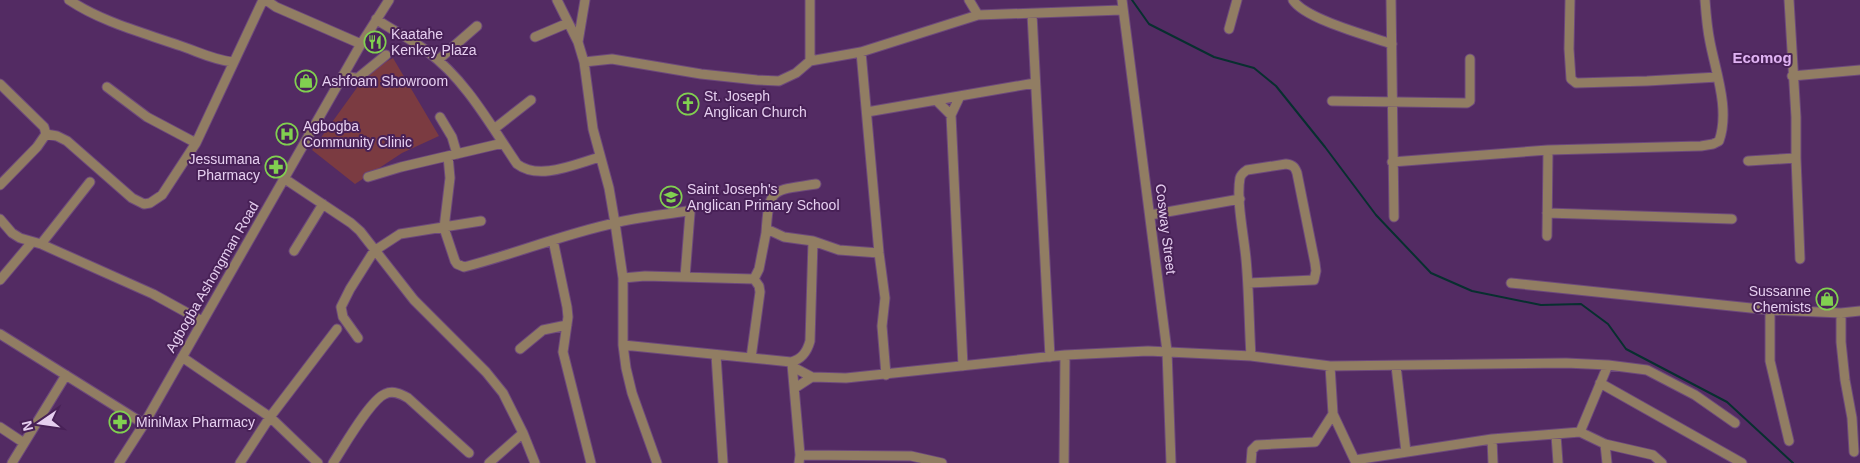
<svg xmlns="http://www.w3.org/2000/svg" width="1860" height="463" font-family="Helvetica,sans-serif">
<rect width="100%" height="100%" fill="#532b63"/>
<path fill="#7b3b41" d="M393,58L439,136L402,153L355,184L312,150L369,71Z"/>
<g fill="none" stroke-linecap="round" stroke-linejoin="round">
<path stroke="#082f2f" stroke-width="2" d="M1132,0L1149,24L1214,57L1254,68L1276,86L1325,147L1376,215L1431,273L1472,291L1541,305L1581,304L1608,324L1626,349L1727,402L1793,463"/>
<g stroke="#6d497c" stroke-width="11">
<path id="minor" d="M69,0C102,22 141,32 178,45C197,51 213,60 233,62
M266,0L276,7L361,44
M557,0L578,42L584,62L593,129L609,188L615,223L623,278V345L626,368L632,393L657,463
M969,0L978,15
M1122,0L1167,351L1171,463
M1293,0C1305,19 1369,36 1392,44
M1391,0L1394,217
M1570,0L1569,49L1571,79L1576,83L1647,81L1718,77
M1789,0L1796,117V158L1800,259
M1032,14L1050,357
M376,19C393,31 412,39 428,52C466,80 491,126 517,164C539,181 575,164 600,157
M1229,29L1237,0
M535,37L568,23
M578,42L585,0
M861,52L879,253L885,298L882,326L886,375
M438,60L477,26
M810,61V0
M584,62L612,59L701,74L757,80L779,81L796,73L810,61L861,52L978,15L1122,10
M343,75L355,78L359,77L386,55
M1792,76L1860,70
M0,84L44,127L46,134L37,147L0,185
M107,87L147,117L196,143
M936,100L951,115L963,366
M1332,101L1467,103L1470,101V59
M867,112L1035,83
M951,115L960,96
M440,117L452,137L457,154
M494,129L531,100
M46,134L57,136L67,141L132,198L144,204L150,203L162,195L196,143L263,0
M448,156L450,178L444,228L455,261L457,264L464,267C515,254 564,234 615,223C639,217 663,215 687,211L690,213L685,277
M1748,161L1796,158
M1392,162L1548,150L1701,146L1713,144L1719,141C1730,110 1716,73 1710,42C1707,28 1706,14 1705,0
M368,177L401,167L503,143
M285,179L351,223L360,231L414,300L486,372L503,393L523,433L535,463
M1547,213L1732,219
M1150,215L1240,199
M0,219L12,233L20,238L41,244L153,294L202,321
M766,233C769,186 772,191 816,184
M1547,236L1548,150
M553,240L567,307L568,317L563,352L591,463
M41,244L90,182
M294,251L323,204
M623,278L645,276L754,279L759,286L760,292L751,358
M754,279L759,269L766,233L771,231L784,237L813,241
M0,280L32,242
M1248,283L1314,280L1316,271L1315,263L1297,173C1295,167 1293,165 1286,164L1247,170C1244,172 1241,174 1240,178C1236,200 1244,236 1246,259C1249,291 1249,324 1251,356
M1511,283L1770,310L1841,313L1860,311
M1770,310V361L1789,441
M1841,313V342L1845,380L1852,418L1854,452
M0,334L144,424
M358,338L343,317L341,307L350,289L374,251L400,234L481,221
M623,345L791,362C802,359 807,352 810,341L813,241L839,250L879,253
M520,349L543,330L567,325
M716,355L723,463
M182,357L270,417L318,463
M792,364L800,455L799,463
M1330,366L1333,414L1356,463
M1396,366L1406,452
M793,367L812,377L846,378L1065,355L1148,351L1251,356L1330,366L1566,363L1608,365L1647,370L1695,395L1735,423
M1600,383L1742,463
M795,388L812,377
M0,427L24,443
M1580,432L1608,365
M1556,435L1558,463
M1492,439L1493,463
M1605,444L1607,463
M800,455L911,456L942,463
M1355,460L1492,439L1580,432L1605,444L1653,455L1662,463
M12,463L66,375
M119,463L144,424L361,44L389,0
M240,463L270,417L337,329
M333,463C343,448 370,400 385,394C393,390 401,394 408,398L469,453
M489,463L523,433
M1064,463L1065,355
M1251,463L1252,450L1257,445L1315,442L1333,414"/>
</g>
<use href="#minor" stroke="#917d63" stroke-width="9"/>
</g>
<defs>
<g id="restaurant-ring" transform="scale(1.125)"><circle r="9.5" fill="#482157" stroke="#81d050" stroke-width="1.5"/><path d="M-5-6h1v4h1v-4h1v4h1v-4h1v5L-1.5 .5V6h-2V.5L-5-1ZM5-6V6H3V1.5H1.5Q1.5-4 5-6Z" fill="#81d050"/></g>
<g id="shop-ring" transform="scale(1.125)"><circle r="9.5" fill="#482157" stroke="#81d050" stroke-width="1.5"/><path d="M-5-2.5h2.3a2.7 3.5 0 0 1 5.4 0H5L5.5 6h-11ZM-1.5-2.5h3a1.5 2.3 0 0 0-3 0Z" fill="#81d050"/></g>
<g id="church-ring" transform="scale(1.125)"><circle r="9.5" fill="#482157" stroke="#81d050" stroke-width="1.5"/><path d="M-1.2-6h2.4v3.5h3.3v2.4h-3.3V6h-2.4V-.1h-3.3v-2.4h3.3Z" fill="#81d050"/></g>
<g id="hospital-ring" transform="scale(1.125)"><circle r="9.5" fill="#482157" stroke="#81d050" stroke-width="1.5"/><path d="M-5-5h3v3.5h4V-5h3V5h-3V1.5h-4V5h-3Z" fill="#81d050"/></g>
<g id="pharmacy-ring" transform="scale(1.125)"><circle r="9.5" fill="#482157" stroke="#81d050" stroke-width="1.5"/><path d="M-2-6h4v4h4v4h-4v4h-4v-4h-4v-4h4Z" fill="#81d050"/></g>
<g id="school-ring" transform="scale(1.125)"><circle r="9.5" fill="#482157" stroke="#81d050" stroke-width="1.5"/><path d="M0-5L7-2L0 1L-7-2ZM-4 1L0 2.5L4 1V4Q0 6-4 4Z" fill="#81d050"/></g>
</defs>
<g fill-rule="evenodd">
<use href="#restaurant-ring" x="375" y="42"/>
<use href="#shop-ring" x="306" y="81"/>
<use href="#church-ring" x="688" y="104"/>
<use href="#hospital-ring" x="287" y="134"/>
<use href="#pharmacy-ring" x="276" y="167"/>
<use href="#school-ring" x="671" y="197"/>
<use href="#shop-ring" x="1827" y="299"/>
<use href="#pharmacy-ring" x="120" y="422"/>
</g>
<g text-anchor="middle" stroke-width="4" stroke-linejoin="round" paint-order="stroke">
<g font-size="14" fill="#e6cff0" stroke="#482157" text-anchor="start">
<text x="391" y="39">Kaatahe<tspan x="391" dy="16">Kenkey Plaza</tspan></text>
<text x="322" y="86">Ashfoam Showroom</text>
<text x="704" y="101">St. Joseph<tspan x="704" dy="16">Anglican Church</tspan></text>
<text x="303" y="131">Agbogba<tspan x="303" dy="16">Community Clinic</tspan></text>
<text x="260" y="164" text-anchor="end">Jessumana<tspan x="260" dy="16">Pharmacy</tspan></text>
<text x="687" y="194">Saint Joseph's<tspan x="687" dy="16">Anglican Primary School</tspan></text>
<text x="1811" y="296" text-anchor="end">Sussanne<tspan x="1811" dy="16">Chemists</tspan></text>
<text x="136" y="427">MiniMax Pharmacy</text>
</g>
<g font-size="14" fill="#e6cff0" stroke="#482157">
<text transform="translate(1166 229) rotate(83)" y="5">Cosway Street</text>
<text transform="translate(212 277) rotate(-60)" y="5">Agbogba Ashongman Road</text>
</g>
<g font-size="15" font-weight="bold" fill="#e0b3f3" stroke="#482157">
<text x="1762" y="63">Ecomog</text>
</g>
</g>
<g transform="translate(40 423) rotate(257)" stroke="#482157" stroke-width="4" paint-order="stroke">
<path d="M0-4L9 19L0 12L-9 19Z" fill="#e6cff0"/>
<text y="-8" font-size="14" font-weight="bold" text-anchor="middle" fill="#e6cff0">N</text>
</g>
</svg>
